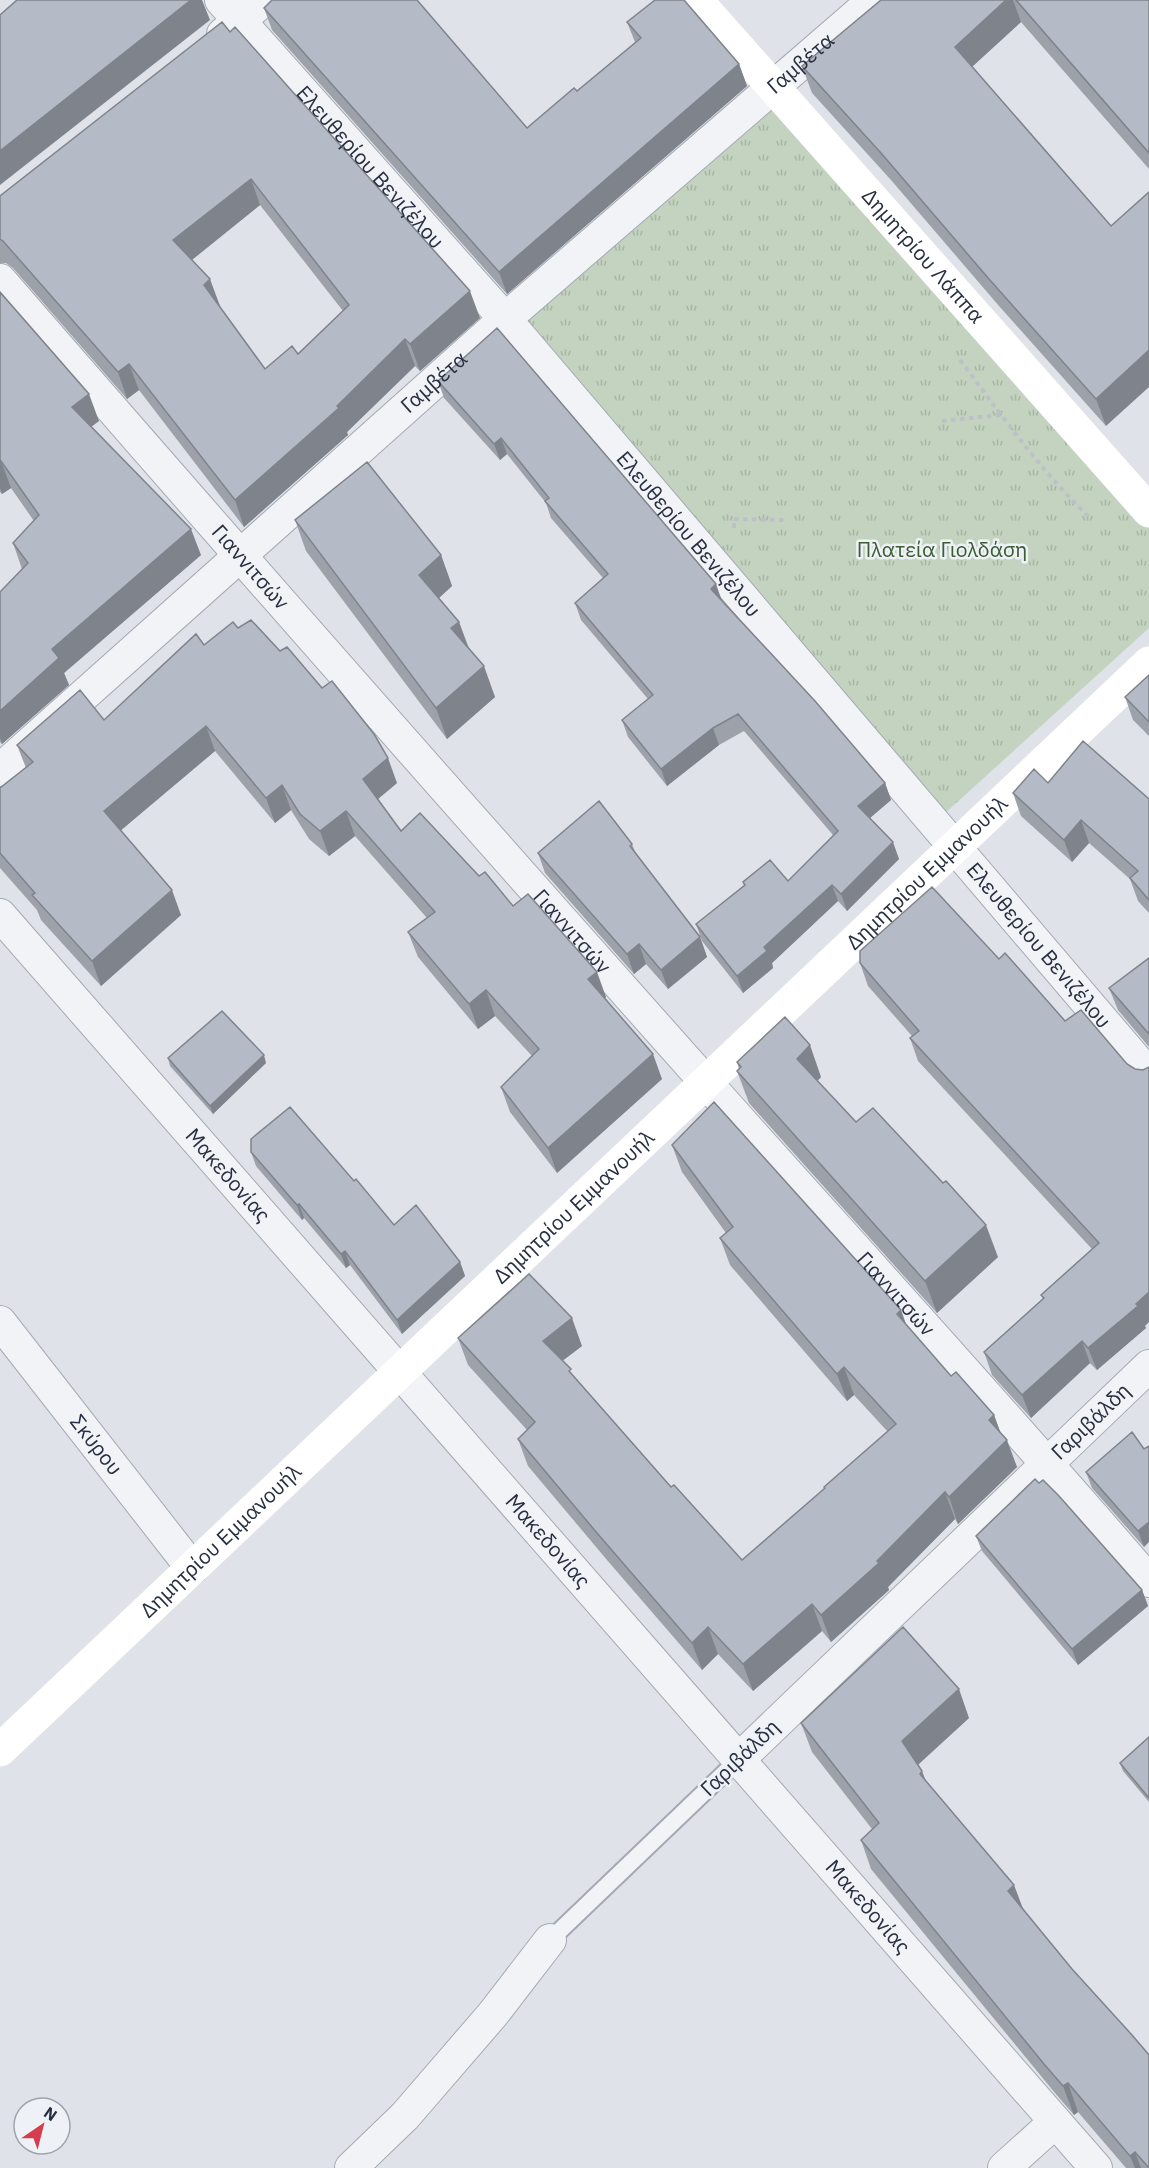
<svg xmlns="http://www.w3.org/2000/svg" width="1149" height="2168" font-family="'IBM Plex Sans',sans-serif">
<defs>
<pattern id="park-tufts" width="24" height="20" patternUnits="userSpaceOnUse" patternTransform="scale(1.5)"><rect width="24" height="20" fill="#c3d3bf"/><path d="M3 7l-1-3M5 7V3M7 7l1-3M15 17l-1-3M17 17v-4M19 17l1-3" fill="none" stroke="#a8b5a5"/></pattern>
</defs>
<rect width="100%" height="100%" fill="#dfe2e9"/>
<path fill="url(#park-tufts)" d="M774,97L1149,527V628L943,815L518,319Z"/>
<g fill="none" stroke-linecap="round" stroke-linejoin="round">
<g stroke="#a4a9b3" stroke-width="20">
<path id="lane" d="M550,1940L738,1760"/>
</g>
<g stroke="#a4a9b3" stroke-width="34">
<g id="street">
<path id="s1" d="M221,0L505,319L1149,1075"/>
<path d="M223,34L264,0"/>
<path id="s2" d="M0,280C232,548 467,814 703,1079C852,1246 1003,1411 1149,1581"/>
<path id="s3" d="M0,770L505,319L874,0"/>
<path id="s4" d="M0,915L1096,2168"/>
<path id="s5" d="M0,1322L192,1568"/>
<path id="s6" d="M738,1760L1149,1366"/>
<path d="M351,2168L405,2116L493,2014L550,1940"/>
<path d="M1004,2168L1055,2122"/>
</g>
</g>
<path stroke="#bcc0c8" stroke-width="4" stroke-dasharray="4.5 4.5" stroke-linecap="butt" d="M960,360C1002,416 1040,470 1091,519
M942,421L1000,415
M734,528V519L784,520"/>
<use href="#lane" stroke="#f1f3f7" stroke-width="16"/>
<use href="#street" stroke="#f1f3f7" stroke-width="32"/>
<g stroke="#fff" stroke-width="33">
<path id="s7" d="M696,0L1149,511"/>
<path id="s8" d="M0,1750L1149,663"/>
</g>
</g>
<path fill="#9ca1aa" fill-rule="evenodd" d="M881,0H1149V169L1021,22L972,67L1111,226L1106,426L999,306L891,180L812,93L802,66Z
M264,8L527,128L577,91L635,42L627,22L739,64L747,86L507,294L272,30Z
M230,32L480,318L420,371L415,366L347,432L348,435L244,527L139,390L127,399L13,268L6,263H0V196ZM260,205L343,311L298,354L265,369L219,307L220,306L192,260Z
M0,292L99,421L91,426L201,555L64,673L69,685L2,744L0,742V592L22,569L13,543L34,521L11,488L2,494L0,492Z
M438,381L721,600L885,783L891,800L870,818L899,859L847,911L838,901L772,963L773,968L743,993L702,941L696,924L744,886L743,882L788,881L833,835L744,731L719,745L667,786L628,737L622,720L648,699L581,620L575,603L603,578L551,518L546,503L507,454L500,460L444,398Z
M295,520L441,555L452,586L439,598L459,622L469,648L495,697L447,739L306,551Z
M238,628L397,783L378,799L401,831L479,876L513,906L606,997L605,998L662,1079L557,1173L510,1112L501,1087L532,1056L495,1016L478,1029L418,957L408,932L427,918L355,836L329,856L309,839L291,810L275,823L215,751L121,830L181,915L101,986L41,920L37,910L0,868V788L26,768L17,745L104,720L204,645Z
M1149,675V736L1133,720L1125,697Z
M1048,783L1149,799V913L1138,901L1130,879L1089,843L1072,862L1021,816L1013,793Z
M632,844L636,854L700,937L707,957L668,989L646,964L634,974L545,873L538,853Z
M1149,958V1047L1118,1010L1109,988Z
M999,959L1065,1021L1135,1069L1143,1070L1145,1326L1146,1328L1097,1370L1090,1363L1031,1418L992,1375L984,1352L1043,1299L1041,1295L1092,1249L918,1061L910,1038L912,1036L868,986L860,963Z
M168,1058L266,1063L213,1114L170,1066Z
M737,1062L821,1077L817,1081L856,1122L998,1257L937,1313L749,1103L737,1071L739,1069Z
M672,1145L901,1310L906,1326L951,1376L994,1415L1000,1432L1017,1467L958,1524L955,1519L888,1587L889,1590L831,1642L822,1631L753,1691L718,1654L702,1670L607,1560L528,1466L518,1439L527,1430L468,1365L458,1338L582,1346L562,1361L573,1375L671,1487L742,1560L825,1489L824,1487L888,1432L854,1395L847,1401L730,1265L720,1238L726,1233L682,1172Z
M251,1152L354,1181L394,1225L460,1262L465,1276L402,1334L350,1265L346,1268L304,1218L302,1220L256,1166Z
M1132,1432L1144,1547L1092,1488L1086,1472Z
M976,1536L1142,1590L1148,1606L1078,1665L982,1551Z
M969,1718L918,1765L926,1781L1023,1908L1149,2168H1126L1078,2112L1074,2115L1055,2093L871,1869L861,1840L872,1829L812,1752L801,1723Z
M1149,1737V1802L1123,1771L1120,1763Z"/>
<path fill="#7f838b" d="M191,0H202L210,20L0,185V151Z
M1006,0H1013L1021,22L964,74L955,47Z
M739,64L747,86L507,294L499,272Z
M251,179L260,205L183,267L173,240Z
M210,279L220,306L213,312L204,285Z
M470,291L480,318L420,371L410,344Z
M405,339L415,366L347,432L348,435L244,527L235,500L337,406Z
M1149,350V387L1106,426L1096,399Z
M129,364L139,390L127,399L118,372Z
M89,394L99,421L82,434L72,407Z
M501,438L507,454L500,460L494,444Z
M1,461L11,488L2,494L0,488V462Z
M191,529L201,555L64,673L69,685L2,744L0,738V711L52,649Z
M441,555L452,586L430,606L419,575Z
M716,584L722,601L711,589Z
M459,622L470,653L451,628Z
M484,666L495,697L447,739L436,708Z
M206,726L215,751L113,837L104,811Z
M713,728L719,745L667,786L661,769Z
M388,758L397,783L372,804L363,779Z
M885,783L891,800L864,823L858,806Z
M282,785L291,810L275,823L266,798Z
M346,811L355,836L329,856L320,831Z
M1081,820L1089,843L1072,862L1064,840Z
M893,842L899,859L847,911L841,894Z
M832,885L838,901L772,963L773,968L743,993L737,976L764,947Z
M172,890L181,915L101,986L92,961Z
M700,937L707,957L668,989L661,970Z
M639,944L646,964L634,974L627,954Z
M597,972L606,997L598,1004L588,979Z
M486,990L495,1016L478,1029L469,1004Z
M810,1045L821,1077L808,1091L797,1059Z
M653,1054L662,1079L557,1173L548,1148Z
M264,1055L266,1063L213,1114L210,1106Z
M299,1204L304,1218L302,1220L297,1205Z
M986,1225L998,1257L937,1313L925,1281Z
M345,1251L350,1265L346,1268L341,1254Z
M460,1262L465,1276L402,1334L397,1320Z
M1149,1292V1322L1145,1326L1146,1328L1097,1370L1088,1348Z
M901,1310L911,1338L897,1314Z
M572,1318L582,1346L553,1368L543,1341Z
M1082,1341L1090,1363L1031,1418L1022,1395Z
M844,1367L854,1395L847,1401L837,1374Z
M994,1415L1004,1442L989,1420Z
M1007,1440L1017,1467L958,1524L949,1497Z
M945,1492L955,1519L888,1587L889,1590L831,1642L821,1615Z
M1149,1522V1542L1144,1547L1138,1531Z
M1142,1590L1148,1606L1078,1665L1072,1649Z
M812,1604L822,1631L753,1691L743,1664Z
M708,1627L718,1654L702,1670L692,1643Z
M959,1689L969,1718L912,1770L902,1741Z
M922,1771L933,1800L920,1774Z
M1014,1885L1025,1914L1008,1891Z
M1068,2083L1078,2112L1074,2115L1063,2086Z
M1135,2152L1141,2168H1135L1130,2156Z"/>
<path fill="#b5bbc6" stroke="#7f838b" stroke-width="1.5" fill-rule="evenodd" d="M17,0H191L0,151V15Z
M272,0H417L527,128L574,88L577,91L641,38L627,22L655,0H684L739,64L499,272L264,8Z
M881,0H1006L955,47L1111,226L1149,192V350L1096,399L989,279L881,153L802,66Z
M1016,0H1149V153Z
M222,22L230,32L235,27L470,291L410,344L405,339L337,406L339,408L235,500L129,364L118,372L3,241L0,239V196ZM251,179L349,305L298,354L292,346L265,369L204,285L210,279L173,240Z
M0,292L89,394L72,407L191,529L52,649L59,658L0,711V592L28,563L13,543L39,515L1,461L0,462Z
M497,328L716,584L711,589L815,701L885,783L858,806L893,842L841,894L832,885L764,947L767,951L737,976L696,924L745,885L743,882L770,860L788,881L838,831L738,714L713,728L661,769L622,720L653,695L575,603L608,574L545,501L549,498L501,438L494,444L438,381Z
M367,462L441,555L419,575L459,622L451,628L484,666L436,708L295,520Z
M251,620L280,651L287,647L322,688L332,681L374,734L388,758L363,779L401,831L420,813L479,876L485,872L513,906L528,894L597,972L588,979L653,1054L548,1148L501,1087L539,1049L486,990L469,1004L408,932L435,912L346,811L320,831L300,814L282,785L266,798L206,726L104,811L172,890L92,961L32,895L35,893L0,853V788L33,762L17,745L80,690L104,720L196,634L204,645L233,622L238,628Z
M1149,675V722L1125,697Z
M1083,741L1149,799V900L1130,878L1138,871L1081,820L1064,840L1013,793L1034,769L1048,783Z
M599,801L632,844L630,846L700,937L661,970L639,944L627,954L538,853Z
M932,887L999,959L1005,953L1065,1021L1081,1010L1127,1064L1135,1069L1143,1070L1149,1067V1292L1136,1304L1138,1306L1088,1348L1082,1341L1022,1395L984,1352L1044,1298L1041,1295L1099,1243L910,1038L919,1031L860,963V951Z
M1149,958V1034L1109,988Z
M222,1011L264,1055L210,1106L168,1058Z
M785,1017L810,1045L797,1059L856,1122L873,1108L943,1183L946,1181L986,1225L925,1281L737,1071L741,1067L737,1062Z
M714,1102L901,1310L897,1314L951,1376L956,1372L994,1415L989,1420L1007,1440L949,1497L945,1492L877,1561L879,1563L821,1615L812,1604L743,1664L708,1627L692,1643L597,1533L518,1439L535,1422L458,1338L529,1274L572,1318L543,1341L571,1369L569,1371L671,1487L674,1485L742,1560L825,1488L824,1487L896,1424L844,1367L837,1374L720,1238L733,1227L672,1145Z
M290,1107L354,1181L356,1179L394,1225L416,1205L460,1262L397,1320L345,1251L341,1254L299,1204L297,1205L251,1152V1139Z
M1132,1432L1144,1449L1149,1446V1522L1138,1531L1086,1472Z
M1035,1479L1039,1483L1043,1480L1059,1496L1142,1590L1072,1649L976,1536Z
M903,1627L959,1689L902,1741L922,1771L920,1774L1014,1885L1008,1891L1072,1969L1132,2035L1149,2055V2168L1135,2152L1130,2156L1068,2083L1063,2086L1044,2064L861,1840L879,1823L801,1723Z
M1149,1737V1798L1120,1763Z"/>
<g text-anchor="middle" stroke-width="5" stroke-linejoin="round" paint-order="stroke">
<g font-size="21" fill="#272f41" stroke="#eef1f6">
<text dy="7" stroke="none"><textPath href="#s3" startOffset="1068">Γαμβέτα</textPath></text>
<text dy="7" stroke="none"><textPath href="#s1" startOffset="224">Ελευθερίου Βενιζέλου</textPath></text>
<text dy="7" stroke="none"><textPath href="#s7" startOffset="342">Δημητρίου Λάππα</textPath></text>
<text dy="7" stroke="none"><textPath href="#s3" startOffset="582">Γαμβέτα</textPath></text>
<text dy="7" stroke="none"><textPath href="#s1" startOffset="710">Ελευθερίου Βενιζέλου</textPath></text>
<text dy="7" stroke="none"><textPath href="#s2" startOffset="381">Γιαννιτσών</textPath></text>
<text dy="7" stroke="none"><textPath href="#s8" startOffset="1276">Δημητρίου Εμμανουήλ</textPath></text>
<text dy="7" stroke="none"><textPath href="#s2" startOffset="867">Γιαννιτσών</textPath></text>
<text dy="7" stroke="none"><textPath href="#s1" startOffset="1250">Ελευθερίου Βενιζέλου</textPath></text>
<text dy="7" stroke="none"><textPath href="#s4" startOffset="346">Μακεδονίας</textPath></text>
<text dy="7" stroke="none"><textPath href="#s8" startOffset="790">Δημητρίου Εμμανουήλ</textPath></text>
<text dy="7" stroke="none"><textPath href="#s2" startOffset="1353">Γιαννιτσών</textPath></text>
<text dy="7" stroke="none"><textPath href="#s6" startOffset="489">Γαριβάλδη</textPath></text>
<text dy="7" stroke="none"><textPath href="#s5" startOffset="156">Σκύρου</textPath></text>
<text dy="7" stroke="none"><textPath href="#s8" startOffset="304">Δημητρίου Εμμανουήλ</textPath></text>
<text dy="7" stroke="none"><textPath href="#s4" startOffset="832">Μακεδονίας</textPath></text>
<text transform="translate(740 1758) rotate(-44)" y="7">Γαριβάλδη</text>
<text dy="7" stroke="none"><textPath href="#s4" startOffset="1318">Μακεδονίας</textPath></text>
</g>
<g font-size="21" fill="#3a5d33" stroke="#eef1f6">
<text x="942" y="557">Πλατεία Γιολδάση</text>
</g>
</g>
<g transform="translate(42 2126) rotate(35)"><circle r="28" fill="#eef1f6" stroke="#9ea3ae" stroke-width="1.5"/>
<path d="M0-4.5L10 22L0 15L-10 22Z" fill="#d53c4d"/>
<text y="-9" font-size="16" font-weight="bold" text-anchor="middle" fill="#272f41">N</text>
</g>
</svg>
